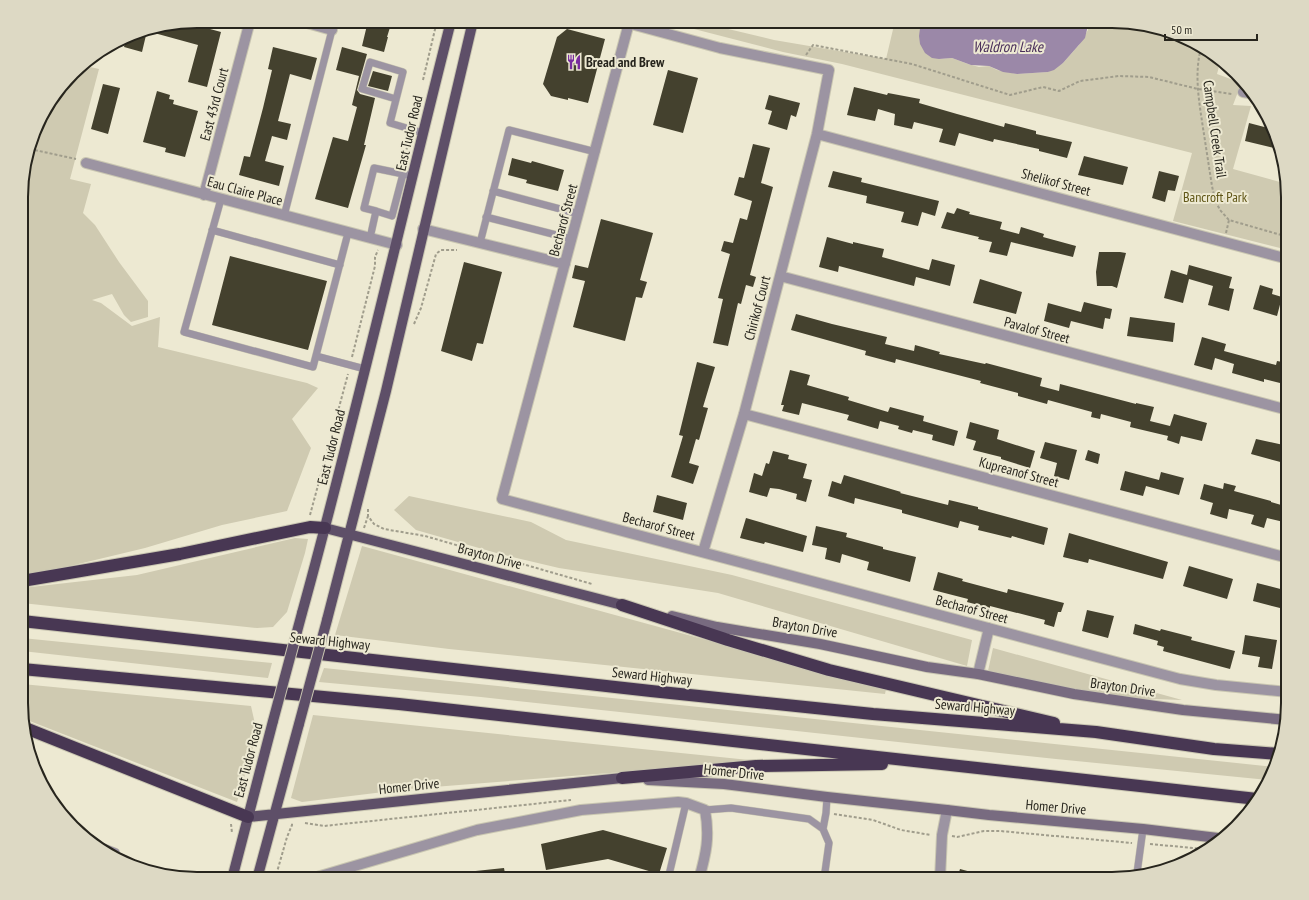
<svg xmlns="http://www.w3.org/2000/svg" width="1309" height="900" font-family="'PT Sans Narrow',sans-serif">
<rect width="100%" height="100%" fill="#ede9d2"/>
<path fill="#cfcab1" d="M663,21H725L724,28L774,40L886,59L895,21H921L920,24L939,59L952,58L968,64L979,67L989,66L997,70L1017,74L1048,72L1063,63L1079,45L1088,30L1089,21H1123L1169,30L1219,57L1221,59L1217,74L1239,82L1241,84L1233,105L1251,106L1233,169L1287,184L1288,250L1173,221L1192,153L842,64L783,52Z
M81,65L99,69L70,179L91,184L83,213L95,225L119,262L148,301V317L131,322L124,315L112,294L92,300L101,303L132,326L160,317L158,347L307,383L318,388L292,419L311,448L287,511L222,525L145,548L41,573L22,574V174L39,119Z
M409,496L531,522L566,540L732,575L972,640L967,666L718,593L559,568L500,554L416,530L394,510Z
M295,538L308,539L305,553L287,612L273,627L257,628L22,603V588L137,575Z
M362,546L886,689L885,694L449,649L335,635Z
M22,638L272,663L268,678L22,651Z
M993,648L1182,700L1126,698L1089,692L988,671Z
M324,668L1275,767L1268,780L1056,759L481,697L319,682Z
M22,684L251,706L257,733L237,802L22,718Z
M313,715L749,760L737,763L408,789L302,802L291,798Z"/>
<path fill="#9b88a8" d="M921,21H1089L1085,38L1063,63L1054,70L1048,72L1017,74L1003,72L989,66L971,65L952,58L939,59L932,58L925,53L920,44L919,36Z"/>
<path fill="#44412e" d="M368,21H392L387,37H388L384,52L362,46Z
M188,23L221,32L207,87L188,82L198,45L147,31L142,52L124,47L127,36L130,34Z
M567,29L605,39L588,103L568,98V100L551,96L543,84L557,37Z
M273,47L317,58L311,80L290,74L278,121L291,124L287,140L272,136L265,161L284,166L279,186L239,175L244,156L250,157L263,108L272,70L268,69Z
M342,47L367,54L357,90L360,94L375,98L364,145H366L348,208L315,199L333,137L348,141L357,107L352,105L359,76L336,70Z
M668,70L698,78L683,133L653,125Z
M373,71L392,76L388,91L368,86Z
M103,84L120,88L108,134L91,129Z
M854,87L887,95L888,93L920,99L919,103L957,114L1004,127L1005,123L1036,131V134L1072,142L1067,158L1039,151V149L994,139L993,142L959,133L955,146L939,142L943,129L914,122L912,129L894,125L895,114L878,109L875,121L847,115Z
M157,91L170,95L169,99L174,100L173,104L198,111L185,157L165,152L166,148L143,142Z
M769,95L800,103L796,117L791,115L787,130L768,124L772,111L765,109Z
M1249,123L1272,129L1278,149L1245,141Z
M753,144L770,148L761,183L773,187L750,275L756,277L753,287L746,285L741,304L738,303L728,346L713,343L723,299L718,298L730,254L721,251L724,241L733,243L740,218L747,220L752,201L734,195L739,177L744,178Z
M1084,156L1128,167L1123,185L1078,175Z
M512,158L531,163L532,161L564,170L558,191L526,183L527,180L508,175Z
M833,171L862,178L861,182L939,201L935,216L922,212L918,226L901,222L904,212L866,203L867,196L828,187Z
M1159,171L1179,176L1175,191L1168,190L1165,202L1152,198Z
M957,208L970,212L969,214L1002,222L1000,229L1019,234L1021,227L1044,234L1043,237L1076,246L1073,257L1011,242L1007,256L989,252L992,242L978,239L979,237L941,228L947,212L954,214Z
M601,219L653,233L640,280L647,282L642,298L636,297L625,341L573,327L585,281L572,278L575,265L588,268Z
M827,237L853,244V242L884,249L882,257L929,270L932,259L955,265L950,286L916,277L914,286L839,266L838,272L819,267Z
M1099,252H1120L1126,253L1117,288L1112,286H1097L1096,272Z
M230,256L327,281L308,350L212,325Z
M464,262L502,272L483,344L477,343L472,361L441,351Z
M1189,265L1232,277L1229,288L1234,289L1229,311L1208,305L1213,286L1189,279L1183,303L1164,298L1171,270L1187,275Z
M980,279L1022,292L1016,314L973,303Z
M1260,285L1273,289L1272,294L1282,297L1277,316L1253,309Z
M1084,302L1112,309L1110,319L1105,318L1103,329L1071,321L1069,328L1044,321L1048,303L1081,312Z
M796,314L832,324L887,337L885,344L914,351L915,345L940,352L939,354L985,364L986,363L1042,378L1040,386L1059,391L1060,384L1136,404V403L1154,407L1150,421L1170,426L1174,414L1207,423L1202,441L1181,436L1179,444L1167,440L1168,436L1130,427L1131,422L1101,414L1100,419L1091,417L1092,412L1048,400L1047,404L1018,396V393L980,383L981,381L896,359L895,363L865,355L866,351L791,330Z
M1130,317L1175,323L1173,342L1127,336Z
M1202,337L1226,344L1224,351L1276,365L1277,361L1288,363V385L1264,379V382L1232,373L1234,364L1215,358L1212,370L1194,365Z
M697,362L715,367L703,407L708,408L699,440L696,439L689,463L699,466L693,484L671,477L683,436L679,435Z
M790,370L810,375L807,385L849,397L848,400L888,412L890,407L924,416L923,421L958,431L954,446L932,440L933,435L913,430L912,433L898,429L899,426L880,421L878,429L847,420L849,415L802,403L799,415L782,411L784,405H781Z
M970,422L999,430L997,439L1035,451L1030,468L1001,459V457L973,450L976,441L966,438Z
M1256,439L1288,446V464L1251,454Z
M1045,442L1077,450L1069,480L1054,476L1057,463L1040,458Z
M1088,450L1100,454L1098,464L1085,460Z
M773,451L789,455L788,459L807,464L803,478L812,480L806,502L796,499L797,494L779,489L770,488L767,497L749,492L754,473L762,476L766,463L769,464Z
M1125,471L1159,480L1161,472L1184,478L1179,495L1146,486L1143,496L1120,490Z
M844,475L901,492L900,493L948,505L949,500L978,507V509L1048,528L1044,545L1012,536L1011,538L978,530L979,526L960,521L958,528L902,513V510L855,498L854,504L828,496L832,481L841,484Z
M1224,483L1236,486L1234,491L1271,501V502L1288,507V523L1267,518L1264,528L1251,524L1254,515L1229,509L1227,519L1210,514L1213,503L1200,499L1204,484L1223,489Z
M657,495L687,503L683,520L653,512Z
M746,518L807,536L803,552L765,542L764,544L740,538Z
M816,526L847,533L846,537L883,547V549L916,557L910,582L867,570L869,562L842,554L840,563L825,559L827,548L812,545Z
M1069,533L1168,562L1163,579L1089,559L1088,563L1063,557Z
M1189,566L1233,579L1227,599L1183,586Z
M938,572L963,579L962,581L1007,593L1008,589L1064,603L1061,612H1058L1054,627L1044,624L1045,620L990,606V608L967,602L968,599L933,590Z
M1257,583L1288,591V597L1284,609L1253,601Z
M1087,610L1114,616L1108,638L1082,631Z
M1135,624L1160,631L1161,629L1192,637L1191,640L1235,651L1230,669L1163,651L1164,647L1157,645L1158,641L1133,634Z
M1245,635L1277,640L1272,669L1258,667L1260,657L1242,654Z
M603,830L667,848L659,874L608,859L546,870L541,844Z
M504,868L506,879H467L466,872Z
M960,869L986,876V879H957Z"/>
<g fill="none" stroke-linecap="round" stroke-linejoin="round">
<g stroke="#c9c6b1" stroke-width="8">
<path id="service" d="M396,99L362,89L370,62L403,72L390,123L423,133
M493,191L579,214
M221,199L184,332L313,367L348,233
M376,211L392,216L403,174
M284,216L332,30
M486,217L572,239
M212,230L340,265
M370,238L376,211L364,208L374,168L413,176
M480,243L509,130L596,152
M316,356L365,369
M705,810L731,808L809,819L823,829L829,843L824,879
M823,829L826,813L827,797
M88,841L116,852L117,857
M1137,873L1143,829
M668,879L686,803"/>
</g>
<g stroke="#c9c6b1" stroke-width="12">
<path id="minor" d="M300,21L332,30
M620,21L720,48L829,70L817,134L744,414L703,552
M629,23L502,499L1180,679L1216,685L1288,692
M1243,92L1249,93
M817,134L1288,259
M86,163L397,245
M204,195L250,21
M423,229L565,264
M780,276L1288,410
M744,414L1288,558
M978,674L989,628
M315,879L317,877L477,830L581,810L678,802L686,803L705,810C710,837 706,854 699,879
M940,879L942,835L947,810"/>
</g>
<g stroke="#c9c6b1" stroke-width="12">
<path id="secondary" d="M672,616L717,627L820,644L927,667L978,674L1074,694L1183,710L1287,720
M648,780L724,784L827,797L947,810L989,815L1143,829L1218,838"/>
</g>
<g stroke="#c9c6b1" stroke-width="12">
<path id="primary" d="M325,528L622,605
M302,613C356,417 401,218 451,21
M327,620L386,391L473,21
M248,817L622,778
M232,879L273,721
M257,879L299,724"/>
</g>
<g stroke="#c9c6b1" stroke-width="14">
<path id="motorway" d="M22,581L180,554L310,527L325,528
M622,605L728,640L829,670L1054,723
M22,621L651,691L873,714L1096,732L1214,749L1280,754
M22,669L399,704L1257,799
M23,727L248,817
M622,778L756,766L882,764"/>
</g>
<path stroke="#a09d8c" stroke-width="2" stroke-dasharray="3 2" stroke-linecap="butt" d="M1201,48C1194,74 1199,101 1203,128C1206,147 1209,167 1212,186L1215,200L1220,210L1229,220L1288,237
M806,55L813,45L912,64L1010,95L1043,87L1059,91L1080,81L1119,76L1149,77L1198,89L1232,94
M423,80L437,21
M30,149L76,159
M403,164L409,139
M1226,233L1229,220
M414,324L421,308L436,254L441,250H457
M352,357L375,266V257L378,250
M368,509V516L374,524L384,529L425,536L592,584
M310,515L348,374
M364,528L368,516
M834,814L873,820L901,830L931,835
M305,823L324,826L571,800
M231,824L232,833
M952,836L957,837L984,831H1000L1132,843
M1150,844L1204,849
M275,879L287,837L292,825V823"/>
<use href="#service" stroke="#9c94a2" stroke-width="7"/>
<use href="#minor" stroke="#9c94a2" stroke-width="10"/>
<use href="#secondary" stroke="#786b80" stroke-width="10"/>
<use href="#primary" stroke="#5e4f68" stroke-width="10"/>
<use href="#motorway" stroke="#483753" stroke-width="12"/>
<g stroke="#c9c6b1" stroke-width="12" stroke-linecap="butt">
<path id="primary-bridge" d="M273,721L302,613
M299,724L327,620"/>
</g>
<use href="#primary-bridge" stroke="#5e4f68" stroke-width="10"/>
</g>
<defs>
<g id="restaurant-bare" transform="scale(1.2)"><path d="M-5-6h1v4h1v-4h1v4h1v-4h1v5L-1.5 .5V6h-2V.5L-5-1ZM5-6V6H3V1.5H1.5Q1.5-4 5-6Z" fill="#792d9f" stroke="#ede9d2" stroke-width="2.5" paint-order="stroke"/></g>
</defs>
<g fill-rule="evenodd">
<use href="#restaurant-bare" x="574" y="62"/>
</g>
<g text-anchor="middle" stroke-width="4" stroke-linejoin="round" paint-order="stroke">
<g font-size="14" font-weight="bold" fill="#27251d" stroke="#ede9d2" text-anchor="start">
<text x="586" y="67">Bread and Brew</text>
</g>
<g font-size="14" fill="#27251d" stroke="#ede9d2">
<text transform="translate(214 104) rotate(-75)" y="5">East 43rd Court</text>
<text transform="translate(1215 129) rotate(82)" y="5">Campbell Creek Trail</text>
<text transform="translate(409 133) rotate(-77)" y="5">East Tudor Road</text>
<text transform="translate(1056 182) rotate(15)" y="5">Shelikof Street</text>
<text transform="translate(245 191) rotate(15)" y="5">Eau Claire Place</text>
<text transform="translate(563 220) rotate(-75)" y="5">Becharof Street</text>
<text transform="translate(757 308) rotate(-75)" y="5">Chirikof Court</text>
<text transform="translate(1037 330) rotate(15)" y="5">Pavalof Street</text>
<text transform="translate(331 447) rotate(-76)" y="5">East Tudor Road</text>
<text transform="translate(1019 472) rotate(15)" y="5">Kupreanof Street</text>
<text transform="translate(659 526) rotate(15)" y="5">Becharof Street</text>
<text transform="translate(490 556) rotate(15)" y="5">Brayton Drive</text>
<text transform="translate(972 609) rotate(15)" y="5">Becharof Street</text>
<text transform="translate(805 627) rotate(10)" y="5">Brayton Drive</text>
<text transform="translate(330 641) rotate(6)" y="5">Seward Highway</text>
<text transform="translate(652 676) rotate(6)" y="5">Seward Highway</text>
<text transform="translate(1123 687) rotate(8)" y="5">Brayton Drive</text>
<text transform="translate(975 707) rotate(5)" y="5">Seward Highway</text>
<text transform="translate(248 760) rotate(-75)" y="5">East Tudor Road</text>
<text transform="translate(734 772) rotate(6)" y="5">Homer Drive</text>
<text transform="translate(409 786) rotate(-6)" y="5">Homer Drive</text>
<text transform="translate(1056 807) rotate(5)" y="5">Homer Drive</text>
</g>
<g font-size="14" fill="#5f5516" stroke="#ede9d2">
<text x="1215" y="202">Bancroft Park</text>
</g>
<g font-size="15" font-style="italic" fill="#482d59" stroke="#ede9d2">
<text x="1008" y="52">Waldron Lake</text>
</g>
</g>
<path d="M0 0H1309V900H0ZM197 28H1112A169 169 0 0 1 1281 197V703A169 169 0 0 1 1112 872H197A169 169 0 0 1 28 703V197A169 169 0 0 1 197 28Z" fill="#ddd9c4" fill-rule="evenodd"/>
<path fill="none" stroke="#27251d" stroke-width="2" d="M197 28H1112A169 169 0 0 1 1281 197V703A169 169 0 0 1 1112 872H197A169 169 0 0 1 28 703V197A169 169 0 0 1 197 28Z"/>
<path d="M1165 34v6h92v-6" fill="none" stroke="#27251d" stroke-width="2"/>
<text x="1171" y="34" font-size="12" fill="#27251d" stroke="#ede9d2" stroke-width="3" paint-order="stroke">50 m</text>
</svg>
